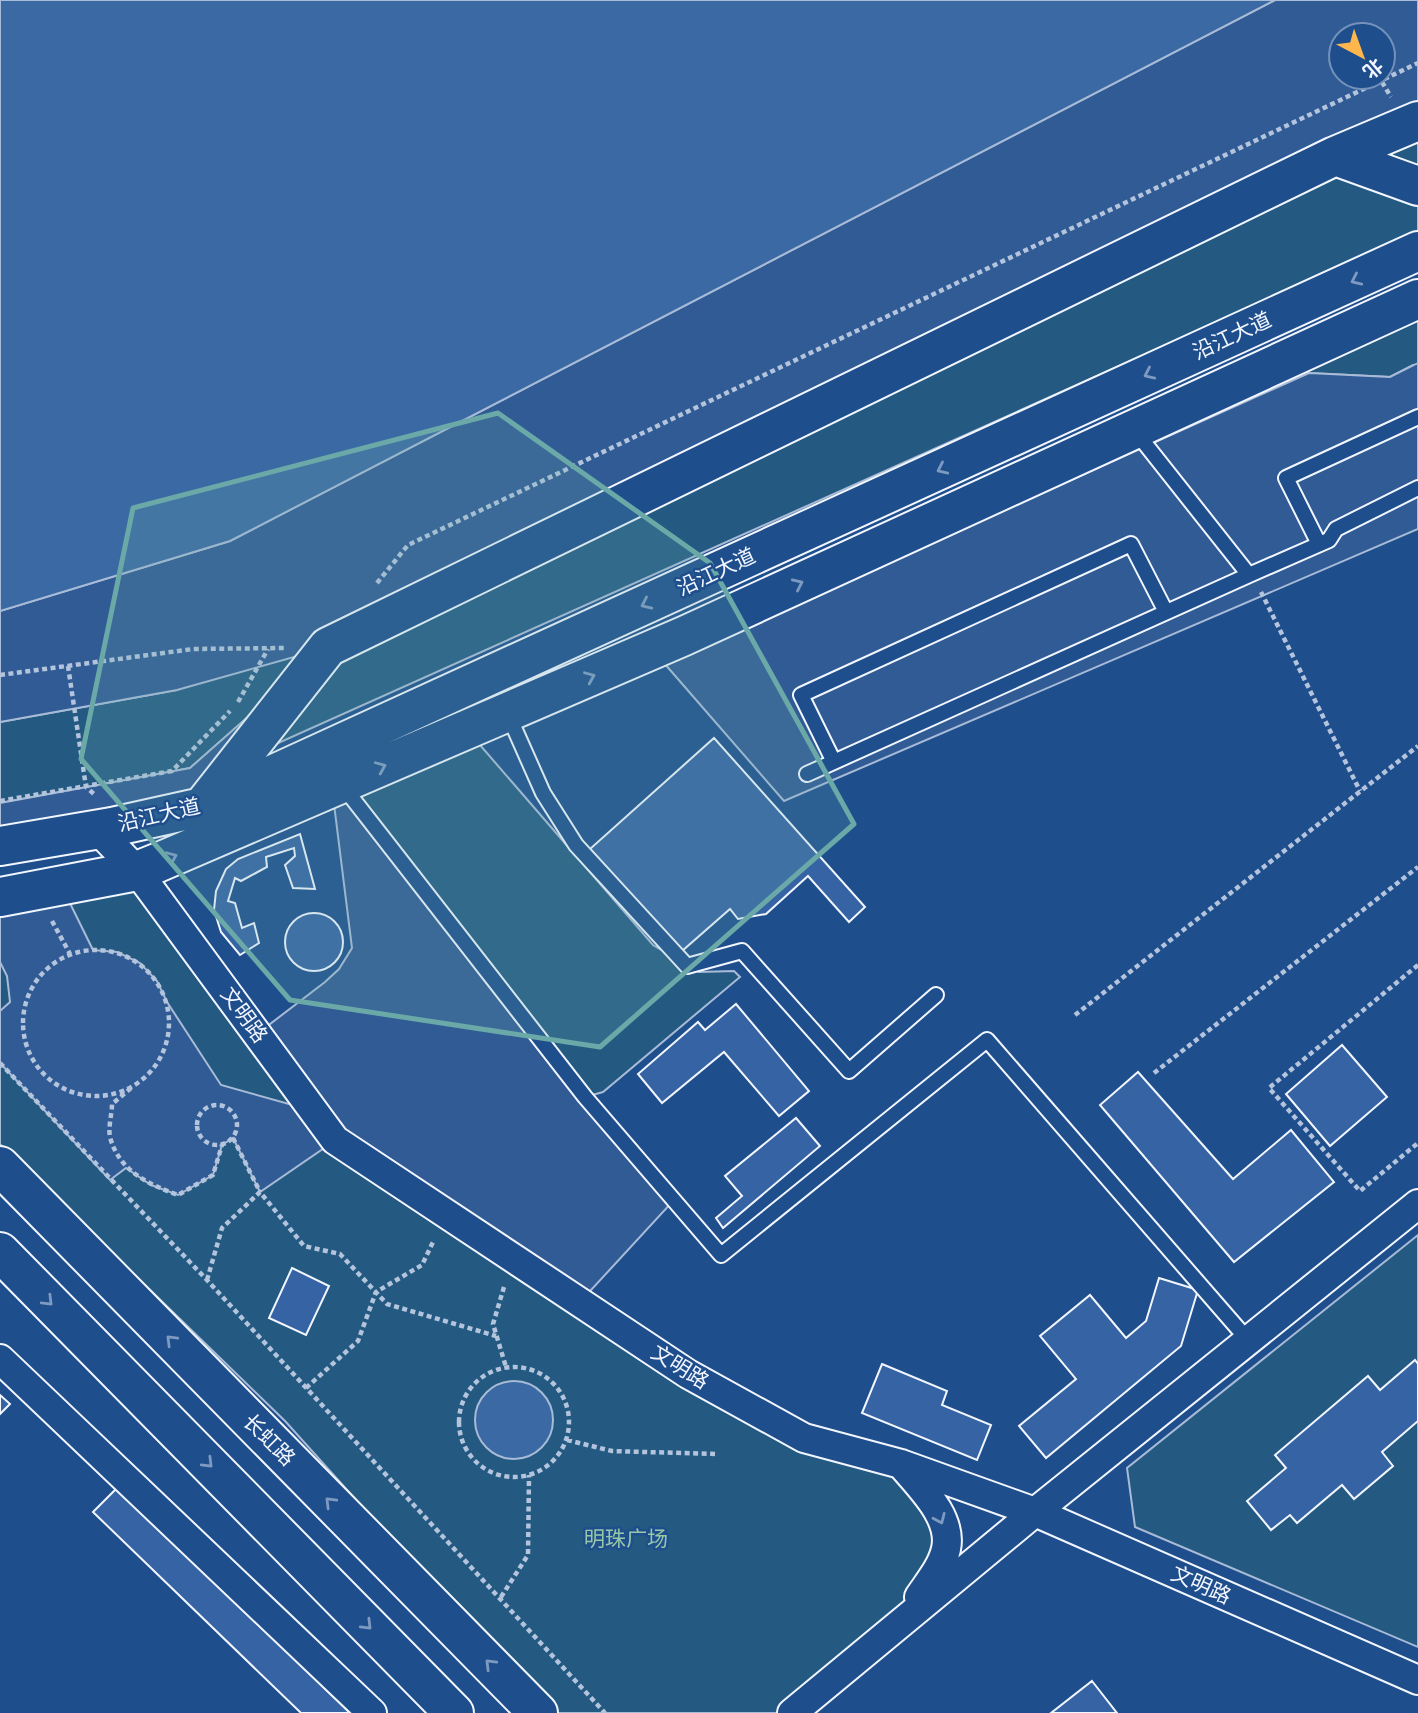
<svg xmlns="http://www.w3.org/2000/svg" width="1418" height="1713" font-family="'Titillium Web','Noto Sans SC',sans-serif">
<rect width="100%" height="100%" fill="#1f4e8c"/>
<path fill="#245a82" stroke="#a8bbd7" stroke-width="2" d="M1418,121V232L238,761L323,651L190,768L0,803V722L177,690Z
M1418,299V369L1413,365L1390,377L1309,373L1297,355Z
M467,730L653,945L699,972L734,971L740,977L603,1092L585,1097L341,784Z
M137,871L335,1140L688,1374L901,1464L944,1523L901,1623L792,1713H548L285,1421L0,1144V897Z
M1418,1235V1647L1135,1527L1127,1468Z"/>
<path fill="#305b95" stroke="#a8bbd7" stroke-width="2" fill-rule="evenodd" d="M1275,0H1418V121L328,647L202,807L0,843V803L190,768L326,648L177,690L0,722V611L230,541ZM1341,35H1383V77H1341Z
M1418,363V529L784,801L664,663L1309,373L1390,377Z
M341,784L674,1200L580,1302L336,1140L260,1192L233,1138L222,1145L213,1175L178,1195L151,1185L126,1168L110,1180L0,1063V1011L10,1002L7,976L0,962V897L61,885L93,950L117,952L140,963L157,981L167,1002L221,1085L314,1111L257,1034L325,982L339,969L352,948L332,788Z"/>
<path fill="#3b69a3" stroke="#a8bbd7" stroke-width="2" d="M0,0H1275L230,541L0,611Z
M475 1420a39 39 0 1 1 78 0a39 39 0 1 1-78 0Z"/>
<path fill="#3563a3" stroke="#f2f6ff" stroke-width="2" d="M714,738L865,907L849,922L808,876L766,914L738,919L730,909L682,951L590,849Z
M300,834L315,889L293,888L285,865L295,856L294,848L266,857L267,867L241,881L235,878L228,901L235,903L242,928L254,923L259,943L240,955L221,932L214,910L216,891L226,869L238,859Z
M285 942a29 29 0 1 1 58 0a29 29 0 1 1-58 0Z
M736,1004L809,1091L779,1116L724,1052L662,1103L638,1074L698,1022L705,1030Z
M1342,1045L1387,1097L1330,1146L1286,1094Z
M1138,1072L1233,1179L1291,1130L1334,1182L1234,1262L1100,1105Z
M796,1118L820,1146L723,1228L716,1218L742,1196L725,1176Z
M292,1268L329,1286L306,1335L269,1318Z
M1159,1278L1198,1290L1181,1346L1046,1458L1019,1426L1076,1379L1040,1336L1090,1295L1126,1338L1146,1321Z
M1415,1360L1418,1364V1421L1382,1452L1393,1466L1354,1499L1342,1485L1297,1523L1290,1515L1271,1530L1247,1501L1286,1468L1275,1455L1368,1376L1380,1390Z
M882,1364L947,1391L942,1405L991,1425L977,1460L862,1413Z
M0,1395L10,1404L0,1414Z
M118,1487L350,1713H301L93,1512Z
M1092,1681L1117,1713H1051Z"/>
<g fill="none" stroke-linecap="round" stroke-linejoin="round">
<g stroke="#f2f6ff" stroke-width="18">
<path id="lane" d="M1319,544L1286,478L1418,417
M1249,575L1329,540L1336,529L1418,488
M508,714L543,793L576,845L687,966L742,951L849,1071L936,995
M834,762L801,695L1131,544L1166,612
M807,774L1249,575L1135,431
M342,785L585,1097L721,1255L987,1040L1248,1340"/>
</g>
<g stroke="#f2f6ff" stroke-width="32">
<path id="street" d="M97,829L137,871L335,1140L688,1374L804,1438L901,1464L1035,1512L1418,1680
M0,1359L372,1713
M901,1464C919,1486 953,1517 946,1549C942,1567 929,1582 919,1597
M792,1713L1035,1512L1418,1204"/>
</g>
<g stroke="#f2f6ff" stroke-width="42">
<path id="secondary" d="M1335,156L1418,186
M206,802L328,647L1335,156L1418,121
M0,846L112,827L202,807L1418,251
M0,897L137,871L157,863L684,636L1418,299"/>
</g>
<g stroke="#f2f6ff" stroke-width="42">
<path id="highway" d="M0,1166L538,1713
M0,1252L454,1713"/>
</g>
<path stroke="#b3c4dc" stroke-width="4.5" stroke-dasharray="5 3.5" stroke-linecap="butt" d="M1382,82L1391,97
M377,583L408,545L1418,63
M1261,592L1360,791
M68,666L86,787L95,795
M0,675L193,649L285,648
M238,702L268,649
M0,801L172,771L230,711
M52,921L70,954
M23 1023a73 73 0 1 1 146 0a73 73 0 1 1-146 0Z
M1418,965L1269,1088L1360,1191L1418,1143
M1075,1015L1418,746
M0,1063L207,1280L605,1713
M1154,1073L1418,867
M131,1088L112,1104C112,1114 108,1127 110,1137C119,1171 148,1184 178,1195L213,1175L222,1145
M197 1125a20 20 0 1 1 40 0a20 20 0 1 1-40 0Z
M233,1138L260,1192
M207,1280L222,1228L260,1192L304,1246L340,1254L387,1304L496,1336
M504,1287L493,1324L506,1367
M459 1422a55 55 0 1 1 110 0a55 55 0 1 1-110 0Z
M306,1388L358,1341L376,1292L422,1265L434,1240
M567,1440L612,1451L715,1454
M501,1597L528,1555L529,1475"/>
<use href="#lane" stroke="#1f4e8c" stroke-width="14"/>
<use href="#street" stroke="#1f4e8c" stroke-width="28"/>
<use href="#secondary" stroke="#1f4e8c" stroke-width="38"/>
<use href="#highway" stroke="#1f4e8c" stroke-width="38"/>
</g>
<defs><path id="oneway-chevron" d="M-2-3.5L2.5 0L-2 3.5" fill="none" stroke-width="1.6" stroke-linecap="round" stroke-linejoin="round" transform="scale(1.75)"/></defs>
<g stroke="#7e9ac0">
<use href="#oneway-chevron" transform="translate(1356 280) rotate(155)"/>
<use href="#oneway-chevron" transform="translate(1149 374) rotate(155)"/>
<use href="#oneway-chevron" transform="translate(942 469) rotate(155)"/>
<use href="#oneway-chevron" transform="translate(798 584) rotate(-25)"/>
<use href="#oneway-chevron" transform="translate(646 604) rotate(155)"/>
<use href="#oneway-chevron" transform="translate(590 677) rotate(-23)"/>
<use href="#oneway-chevron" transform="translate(381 767) rotate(-23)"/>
<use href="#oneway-chevron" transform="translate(172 857) rotate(-23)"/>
<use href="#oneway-chevron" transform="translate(48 1301) rotate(45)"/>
<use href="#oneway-chevron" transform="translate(171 1340) rotate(-135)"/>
<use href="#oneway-chevron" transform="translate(208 1463) rotate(45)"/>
<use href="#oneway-chevron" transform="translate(330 1502) rotate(-135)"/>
<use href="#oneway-chevron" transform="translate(940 1519) rotate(66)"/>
<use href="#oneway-chevron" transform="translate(367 1625) rotate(45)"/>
<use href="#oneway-chevron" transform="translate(490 1664) rotate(-135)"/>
</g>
<path fill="#6aa9a8" fill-opacity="0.2" stroke="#6aa9a8" stroke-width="5" stroke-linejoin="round" d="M498,413L710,563L854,824L600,1047L290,1000L81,759L133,508Z"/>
<g text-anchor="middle" stroke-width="5" stroke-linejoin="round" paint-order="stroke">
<g font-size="21" fill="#f2f6ff" stroke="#1f4e8c">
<text transform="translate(1232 336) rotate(-25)" y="7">沿江大道</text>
<text transform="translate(716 572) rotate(-25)" y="7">沿江大道</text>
<text transform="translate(159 815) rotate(-13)" y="7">沿江大道</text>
<text transform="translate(244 1015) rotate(54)" y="7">文明路</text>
<text transform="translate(680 1367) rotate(32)" y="7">文明路</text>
<text transform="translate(269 1440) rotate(45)" y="7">长虹路</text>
<text transform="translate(1201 1585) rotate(24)" y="7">文明路</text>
</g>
<g font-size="21" fill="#97c8a6" stroke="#1f4e8c">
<text x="626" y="1546">明珠广场</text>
</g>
</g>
<g transform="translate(1362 56) rotate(139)"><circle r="33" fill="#1f4e8c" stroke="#7391ba" stroke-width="2"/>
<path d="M0-5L12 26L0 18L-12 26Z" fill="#ffb74d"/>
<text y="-10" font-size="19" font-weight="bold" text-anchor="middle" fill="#f2f6ff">北</text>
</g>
</svg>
